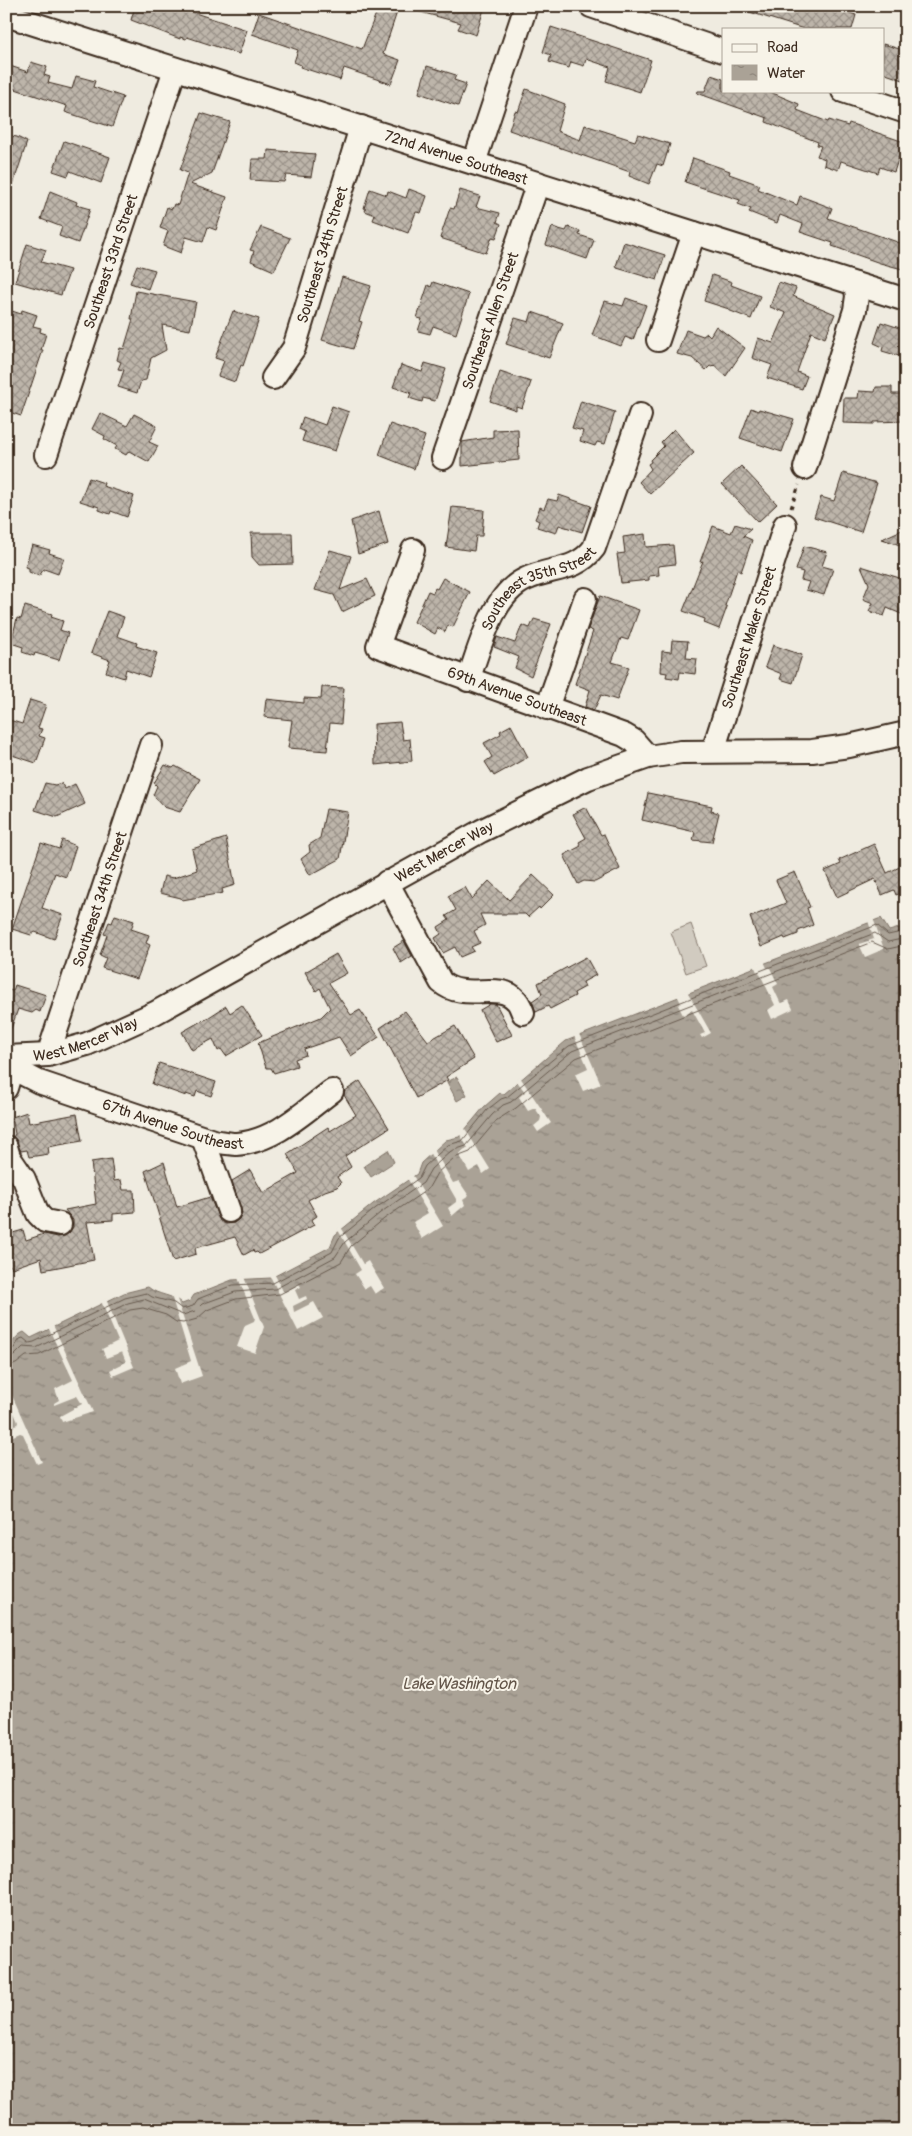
<svg xmlns="http://www.w3.org/2000/svg" width="912" height="2136" font-family="Pangolin,sans-serif">
<defs>
<pattern id="water-ripples" width="26" height="14" patternUnits="userSpaceOnUse" patternTransform="scale(1.25)"><rect width="26" height="14" fill="#aaa296"/><path d="M2 4q2-2 4 0t4 0M15 11q2-2 4 0t4 0" fill="none" stroke="#8c847a"/></pattern>
<pattern id="building-cross-hatch" width="8" height="8" patternUnits="userSpaceOnUse" patternTransform="scale(1.25)"><rect width="8" height="8" fill="#bdb5aa"/><path d="M0 0l8 8M0 8l8-8" fill="none" stroke="#9b938a"/></pattern>
</defs>
<rect width="100%" height="100%" fill="#efebe0"/>
<filter id="ink" filterUnits="userSpaceOnUse"><feTurbulence type="fractalNoise" baseFrequency=".02" numOctaves="2"/><feDisplacementMap in="SourceGraphic" scale="10" xChannelSelector="R" yChannelSelector="G"/><feConvolveMatrix kernelMatrix="1 2 1 2 8 2 1 2 1" color-interpolation-filters="sRGB"/></filter>
<g filter="url(#ink)">
<path fill="#d1cbc0" stroke="#867a6f" d="M691,924L706,966L686,973L671,932Z"/>
<path fill="url(#water-ripples)" stroke="#7e7266" d="M881,918L889,931L906,926V2130H6V1349C14,1342 15,1336 24,1332L31,1338L124,1293L148,1287C158,1296 173,1294 182,1304L190,1301L194,1295L232,1280L271,1278L330,1247L335,1235L373,1204L417,1174L421,1163L446,1140L459,1137L484,1107L500,1093L504,1094L566,1041Z
M457,1077L467,1095L457,1101L447,1082Z
M388,1150L394,1162L371,1177L364,1166Z"/>
<path fill="#efebe0" d="M873,918L884,949L865,957L859,944L874,939L868,921Z
M764,961L767,968H770L778,984L773,987L780,1002L782,1003L789,1000L793,1009L772,1019L768,1010L775,1005L759,972H757L754,965Z
M687,991L711,1033L702,1038L700,1035L705,1033L692,1010L683,1015L678,1005L681,1003L677,995Z
M579,1034L601,1084L583,1091L575,1074L588,1068L574,1036Z
M520,1077L551,1123L538,1132L534,1126L540,1121L541,1117L535,1108L528,1111L519,1097L525,1092L516,1080Z
M464,1127L490,1169L483,1174L479,1166L469,1172L459,1154L468,1148L459,1133Z
M433,1148L453,1183L459,1181L469,1196L463,1200L465,1205L452,1216L448,1208L456,1202V1199L429,1152Z
M412,1174L443,1226L422,1239L413,1222L428,1213L407,1178Z
M341,1227L363,1264L368,1261L384,1288L375,1294L370,1286L365,1289L355,1274L361,1270L338,1230Z
M274,1273L283,1291L285,1292L299,1284L301,1287L295,1290L299,1299L306,1296L307,1299L293,1306L294,1312L314,1302L323,1318L298,1331L270,1276Z
M244,1277L264,1327L255,1353L237,1347L245,1325L254,1321L255,1318L238,1278Z
M171,1295L176,1296L202,1376L180,1384L175,1368L191,1361Z
M106,1299L134,1367L113,1376L110,1370L126,1362L122,1352L106,1358L102,1349L118,1341L101,1301Z
M53,1325L93,1412L62,1422L60,1416L82,1404L77,1396L54,1405V1403L59,1400L55,1389L73,1380L48,1327Z
M6,1382L42,1462L37,1464L23,1434L20,1433L6,1439V1430L17,1425L18,1422L6,1395Z"/>
<g fill="none" stroke-linecap="round" stroke-linejoin="round">
<path stroke="#675a4e" stroke-width="1" d="M6,1352L14,1348L20,1339L23,1338L29,1343L34,1342L125,1298L146,1293L152,1297L174,1303L182,1309L193,1306L198,1299L233,1285L273,1283L332,1252L339,1238L376,1208L419,1178L425,1166L448,1145L462,1141L487,1110L501,1099L507,1097L569,1046L877,925L888,935L906,931
M6,1358L14,1356L23,1347L36,1348L128,1303L144,1299L183,1315L195,1311L202,1304L235,1292L275,1289L335,1257L345,1242L380,1213L423,1183L431,1169L451,1151L466,1146L492,1115L503,1105L511,1102L572,1051L875,933L888,942L906,938
M6,1366L16,1364L26,1356L39,1355L130,1310L143,1308L166,1315L176,1322L183,1323L197,1319L207,1310L236,1299L280,1294L341,1262L351,1246L384,1219L428,1189L437,1173L454,1158L470,1152L497,1120L516,1108L576,1058L872,942L888,949L906,945"/>
</g>
<path fill="url(#building-cross-hatch)" stroke="#3b2a1e" d="M135,6H187L196,9L195,13L247,30L239,54L187,37L186,39L180,37V39L131,20Z
M379,6H399L383,54L400,60L391,84L344,68L340,80L300,67L301,65L294,62L298,50L252,34L259,13L362,49Z
M414,6H485L476,35L458,29L461,23L413,10Z
M740,6H828L856,15L852,29H804L740,9Z
M551,27L651,60L640,92L606,81L610,67L586,59L584,66L571,62L569,68L549,62L551,55L543,52Z
M883,44L906,51V81L883,73Z
M31,62L47,67L44,75L50,77L48,83L72,89L76,76L95,81L93,87L123,97L112,127L65,112L67,106L6,86V77L10,66L28,72Z
M427,66L456,75L454,80L466,84L458,106L419,93Z
M711,75L723,79V91H768L799,104L797,110L828,122L829,120L848,126L849,123L904,142L894,172L880,167L878,173L841,161L838,170L824,165L825,159L817,156L821,146L817,145L818,142L766,122L767,118L697,93L698,91H705Z
M526,89L565,104L557,131L580,140L585,125L635,141L638,134L670,144L663,166L657,164L649,184L629,176L630,172L509,130L515,111L518,112Z
M201,113L230,122L212,173L190,184L227,197L216,230L208,227L203,242L186,237L181,253L163,246L168,231L160,228L167,207L172,209L174,204L178,205L188,173L180,170Z
M6,135L17,137L27,142L9,197H6Z
M64,141L110,157L101,183L70,171L68,176L53,171Z
M268,150L315,154L311,177L286,175L284,182L250,180L252,159H267Z
M693,158L730,171L729,174L760,185L758,189L797,205L800,196L832,208L828,218L906,245V270L880,263L832,246L833,243L800,232L803,224L780,215L777,223L749,212L751,209L738,204L740,200L685,182Z
M370,189L387,195L388,191L406,198L409,189L427,196L421,213L416,212L408,233L373,220L375,215L365,211L366,209L364,208Z
M460,190L480,196L476,207L500,213L497,222L501,224L496,238L492,237L486,253L440,238L450,208L454,209Z
M50,191L77,202L76,205L90,209L78,243L59,236L62,227L41,219Z
M261,227L290,238L274,271L251,261L254,251L250,250Z
M552,227L566,231L568,227L580,231L579,235L594,240L587,259L546,245Z
M624,242L665,255L657,280L617,268L616,266Z
M27,244L46,250L41,262L70,270L61,295L15,282Z
M137,265L155,270L148,289L130,283Z
M712,275L732,282L731,285L760,296L751,319L728,310L729,309L704,301Z
M342,277L371,286L359,321L362,322L353,349L322,340Z
M433,282L469,294L456,334L433,326L430,334L418,331L422,319L417,318L428,285L431,287Z
M779,282L796,288L793,296L835,314L825,338L811,332L797,372L807,376L802,389L767,378L772,365L752,358L758,338L773,343L786,313L770,307Z
M136,291L196,302L190,330L162,325L166,350L151,358L146,380L141,381L137,393L118,387L124,370L118,369L121,362L117,360L120,348L124,349L133,319H131Z
M626,298L646,305L633,340L625,337L621,346L592,335L605,301L623,306Z
M22,310L37,315L33,326L41,328L40,332L46,334L41,350H43L21,416L6,411V329L12,311L21,314Z
M233,311L259,319L243,366L241,365L235,382L218,376L224,361L215,358Z
M532,312L563,323L549,358L506,344L515,318L529,322Z
M881,322L906,330V355L900,353L899,356L882,351L883,347L874,343Z
M716,326L745,348L726,376L714,365L712,367L710,366L706,370L692,358L677,354L686,330L703,336L707,333L710,336Z
M425,363L446,369L435,401L423,398L422,402L409,398L411,393L393,387L401,365L422,372Z
M500,372L531,382L522,408L516,406V410L490,401Z
M876,387H892V394H906V421L874,422V424L843,423L844,398H858L859,391L875,392Z
M581,401L615,412L605,444L597,442L595,446L580,441L583,431L572,428Z
M332,406L349,412L335,451L302,441L305,432L299,429L303,417L325,425Z
M751,408L758,411L759,409L794,419L782,452L740,438Z
M100,413L127,426L134,414L157,426L149,442L158,446L149,462L129,451L126,455L115,449L117,446L104,439L105,436L92,429Z
M390,424L425,436L414,469L379,455Z
M518,429L519,460L462,466V442L493,437V430Z
M674,429L694,453L650,494L639,482L651,469L648,464L651,462L650,460L664,446L661,442Z
M741,466L777,504L758,522L722,484Z
M843,473L877,483L861,532L814,517L821,497L834,501Z
M89,478L104,483L103,486L134,496L127,517L111,511L110,514L99,510V507L80,501Z
M559,495L591,506L582,532L559,525L556,533L537,527L539,521L535,519L540,507L544,509L548,499L557,501Z
M452,507L484,510L482,536H476L474,551L446,547Z
M379,511L388,544L358,554L351,521Z
M735,524L751,529L743,536L752,540L741,572L737,570L725,606L727,607L719,629L704,623L705,619L683,611L703,561L700,562L713,526L731,533Z
M906,528V547L882,539Z
M251,533H292L293,564L259,565L252,557Z
M645,534L646,547L673,545L675,564L658,566L659,575L649,576V580L621,583L617,554L625,553L623,537Z
M32,545L50,550L49,553L64,558L58,574L44,569L39,576L29,572V568L25,567Z
M804,546L827,552L822,566L833,569L824,595L806,590L809,582L801,580L803,572L796,570Z
M330,550L351,556L340,590L367,579L375,596L342,612L334,595L315,590Z
M861,566L906,580V616L887,608L884,616L869,611L873,603L863,599L869,584Z
M443,578L470,592L453,627L448,625L445,632L438,628L435,634L414,622L428,591L433,593L435,588L437,589Z
M600,596L639,610L628,640L621,638L612,662L629,667L617,700L601,695L594,710L585,707L590,690L575,684L593,631L588,629Z
M25,606L52,614L51,617L63,621L60,630L68,633L59,660L35,653L34,656L22,652L23,647L11,643L17,618L21,619Z
M107,611L124,617L117,636L137,643L136,646L157,653L149,677L126,669L124,678L106,672L110,660L91,653Z
M534,619L551,624L531,676L515,668L519,657L494,647L497,637L515,643L522,625L530,628Z
M672,640L688,641L686,658L697,659L695,674L680,672L679,679L666,677L667,673L661,672L662,651L671,652Z
M773,645L802,655L793,683L780,679L782,674L765,667Z
M322,687L344,688L341,724L330,723L327,751L288,748L292,720L264,717L266,699L304,703V698L321,699Z
M30,700L46,705L38,728L42,729L39,736L45,738L36,763L6,753V719L22,724Z
M400,722L403,740L410,739L412,761L375,765L374,724Z
M511,725L528,757L494,776L485,762L492,757L484,743L501,734L500,731Z
M165,765L173,768L175,766L200,779L180,812L164,807L153,795L157,786L154,783Z
M45,783L55,785L61,783L65,789L75,784L85,804L57,817L35,810Z
M648,793L712,806L711,811L719,813L712,842L693,840L695,832L642,820Z
M586,807L601,835L604,834L620,869L595,882L584,881L578,884L564,855L581,846L579,842L586,838L573,814Z
M326,809L348,812L340,859L310,875L301,859L310,852L309,845L320,838Z
M226,838L235,885L222,889L223,893L182,900L181,898L160,893L164,876L173,878L197,870L192,849Z
M62,840L76,846L66,877L55,873L42,908L63,915L54,939L35,932L31,935L12,929L41,843L59,849Z
M874,844L887,873L906,864V891L896,895L894,890L882,895L875,879L837,897L825,871L841,864L839,860Z
M795,872L810,907L807,908L813,925L798,931V934L785,939L784,937L761,947L750,917L786,903L776,880Z
M533,875L554,895L540,909L539,907L528,917L525,914H480L485,925L474,931L480,943L471,947L474,951L460,957L455,947L443,953L435,938L441,934L438,927L449,920L446,916L456,910L448,896L465,887L472,899L489,881L509,900Z
M115,915L134,921L131,929L149,935L146,943L150,945L137,979L102,968L106,958L100,955L107,935L104,934L109,922L112,923Z
M404,941L412,956L401,963L393,948Z
M336,954L347,973L329,983L351,1015L360,1010L379,1037L351,1056L339,1037L304,1049L306,1055L295,1059L297,1066L274,1073L271,1068H266L258,1043L321,1017L330,1008L320,988L316,991L305,972Z
M586,957L596,975L583,982L585,987L574,993L575,996L550,1009L548,1006L536,1012L532,1001L542,994L538,983Z
M15,985L46,995L40,1012L36,1010L32,1013L18,1009L8,1037L6,1036V989L13,991Z
M490,1004H496L512,1035L496,1042L480,1010Z
M242,1005L262,1035L226,1056L221,1049L218,1051L213,1039L192,1050L182,1032L203,1020V1021L226,1006L230,1013Z
M405,1011L428,1041L455,1026L474,1059L446,1077L448,1080L416,1098L380,1028Z
M159,1063L216,1082L211,1096L197,1091L195,1097L186,1094V1096L152,1084Z
M360,1081L389,1128L345,1156L351,1167L337,1177L341,1183L337,1187L325,1191L308,1200L317,1216L311,1220L314,1225L259,1254L257,1252L254,1253L253,1250L244,1255L235,1237L195,1248L196,1254L173,1261L145,1171L164,1162L177,1207L210,1197L220,1221L226,1224L234,1223L239,1219L242,1213L232,1181L250,1170L263,1193L298,1173L287,1154L328,1127L330,1131L356,1115L344,1095L345,1091Z
M27,1112L29,1123L77,1114L82,1141L48,1147L49,1154L29,1157L27,1150L21,1151L13,1137L15,1134L12,1117Z
M111,1159L114,1181L121,1180L123,1190H134L135,1212L113,1214V1220L87,1222L94,1260L43,1270L41,1258L12,1268L10,1265L6,1266V1235L23,1230L26,1240L44,1234L58,1237L65,1236L69,1233L73,1227V1220L65,1210L96,1204L91,1162Z"/>
<g fill="none" stroke-linecap="round" stroke-linejoin="round">
<g stroke="#3b2a1e" stroke-width="26">
<g id="minor">
<path d="M591,6L723,51"/>
<path id="s1" d="M6,15L906,300"/>
<path d="M843,91L906,112"/>
<path d="M474,163L526,6"/>
<path d="M658,340L694,233"/>
<path id="s2" d="M273,378L294,348L361,127"/>
<path id="s3" d="M46,455L175,69"/>
<path id="s4" d="M443,458L538,183"/>
<path d="M805,468L855,310L857,296L855,284"/>
<path id="s5" d="M413,550L378,646L624,735L634,741L648,757"/>
<path id="s6" d="M468,680C480,648 492,594 526,579C551,567 576,572 594,548L640,415"/>
<path d="M547,708L585,599"/>
<path id="s7" d="M713,751L785,525"/>
<path d="M387,882L441,982C463,1002 499,981 515,999C519,1002 521,1008 523,1013"/>
<path id="s8" d="M48,1055L151,745"/>
<path id="s9" d="M6,1057L48,1055L87,1044L155,1013L481,831L588,778L648,757L681,752L812,751L849,746L906,733"/>
<path id="s10" d="M6,1065L39,1082L213,1141C220,1142 229,1144 236,1144C273,1142 304,1112 332,1091"/>
<path d="M6,1088L12,1068"/>
<path d="M203,1138L229,1211"/>
<path d="M6,1147L9,1157L24,1179L38,1214L45,1221L60,1224"/>
</g>
</g>
<path stroke="#3b2a1e" stroke-width="3" stroke-dasharray="4 4" stroke-linecap="butt" d="M791,508L799,485"/>
<use href="#minor" stroke="#f7f3e8" stroke-width="22"/>
</g>
</g>
<g text-anchor="middle" stroke-width="4" stroke-linejoin="round" paint-order="stroke">
<g font-size="15" fill="#3b2a1e" stroke="#f7f3e8">
<text dy="5" stroke="none"><textPath href="#s1" startOffset="472">72nd Avenue Southeast</textPath></text>
<text dy="5" stroke="none"><textPath href="#s2" startOffset="134">Southeast 34th Street</textPath></text>
<text dy="5" stroke="none"><textPath href="#s3" startOffset="204">Southeast 33rd Street</textPath></text>
<text dy="5" stroke="none"><textPath href="#s4" startOffset="145">Southeast Allen Street</textPath></text>
<text dy="5" stroke="none"><textPath href="#s6" startOffset="124">Southeast 35th Street</textPath></text>
<text dy="5" stroke="none"><textPath href="#s7" startOffset="119">Southeast Maker Street</textPath></text>
<text dy="5" stroke="none"><textPath href="#s5" startOffset="250">69th Avenue Southeast</textPath></text>
<text dy="5" stroke="none"><textPath href="#s9" startOffset="488">West Mercer Way</textPath></text>
<text dy="5" stroke="none"><textPath href="#s8" startOffset="164">Southeast 34th Street</textPath></text>
<text dy="5" stroke="none"><textPath href="#s9" startOffset="82">West Mercer Way</textPath></text>
<text dy="5" stroke="none"><textPath href="#s10" startOffset="178">67th Avenue Southeast</textPath></text>
</g>
<g font-size="16" font-style="italic" fill="#625448" stroke="#f7f3e8">
<text x="459" y="1689">Lake Washington</text>
</g>
</g>
<rect width="912" height="2136" fill="none" stroke="#f7f3e8" stroke-width="25"/>
<rect x="12" y="12" width="887" height="2111" fill="none" stroke="#3b2a1e" stroke-width="2" filter="url(#ink)"/>
<rect x="722" y="28" width="162" height="65" fill="#f7f3e8" stroke="#aca397"/>
<rect x="732" y="44" width="25" height="8" fill="#f7f3e8" stroke="#aca397"/>
<text x="767" y="52" font-size="15" fill="#3b2a1e">Road</text>
<rect x="732" y="65" width="25" height="15" fill="url(#water-ripples)" stroke="#aca397"/>
<text x="767" y="78" font-size="15" fill="#3b2a1e">Water</text>
</svg>
